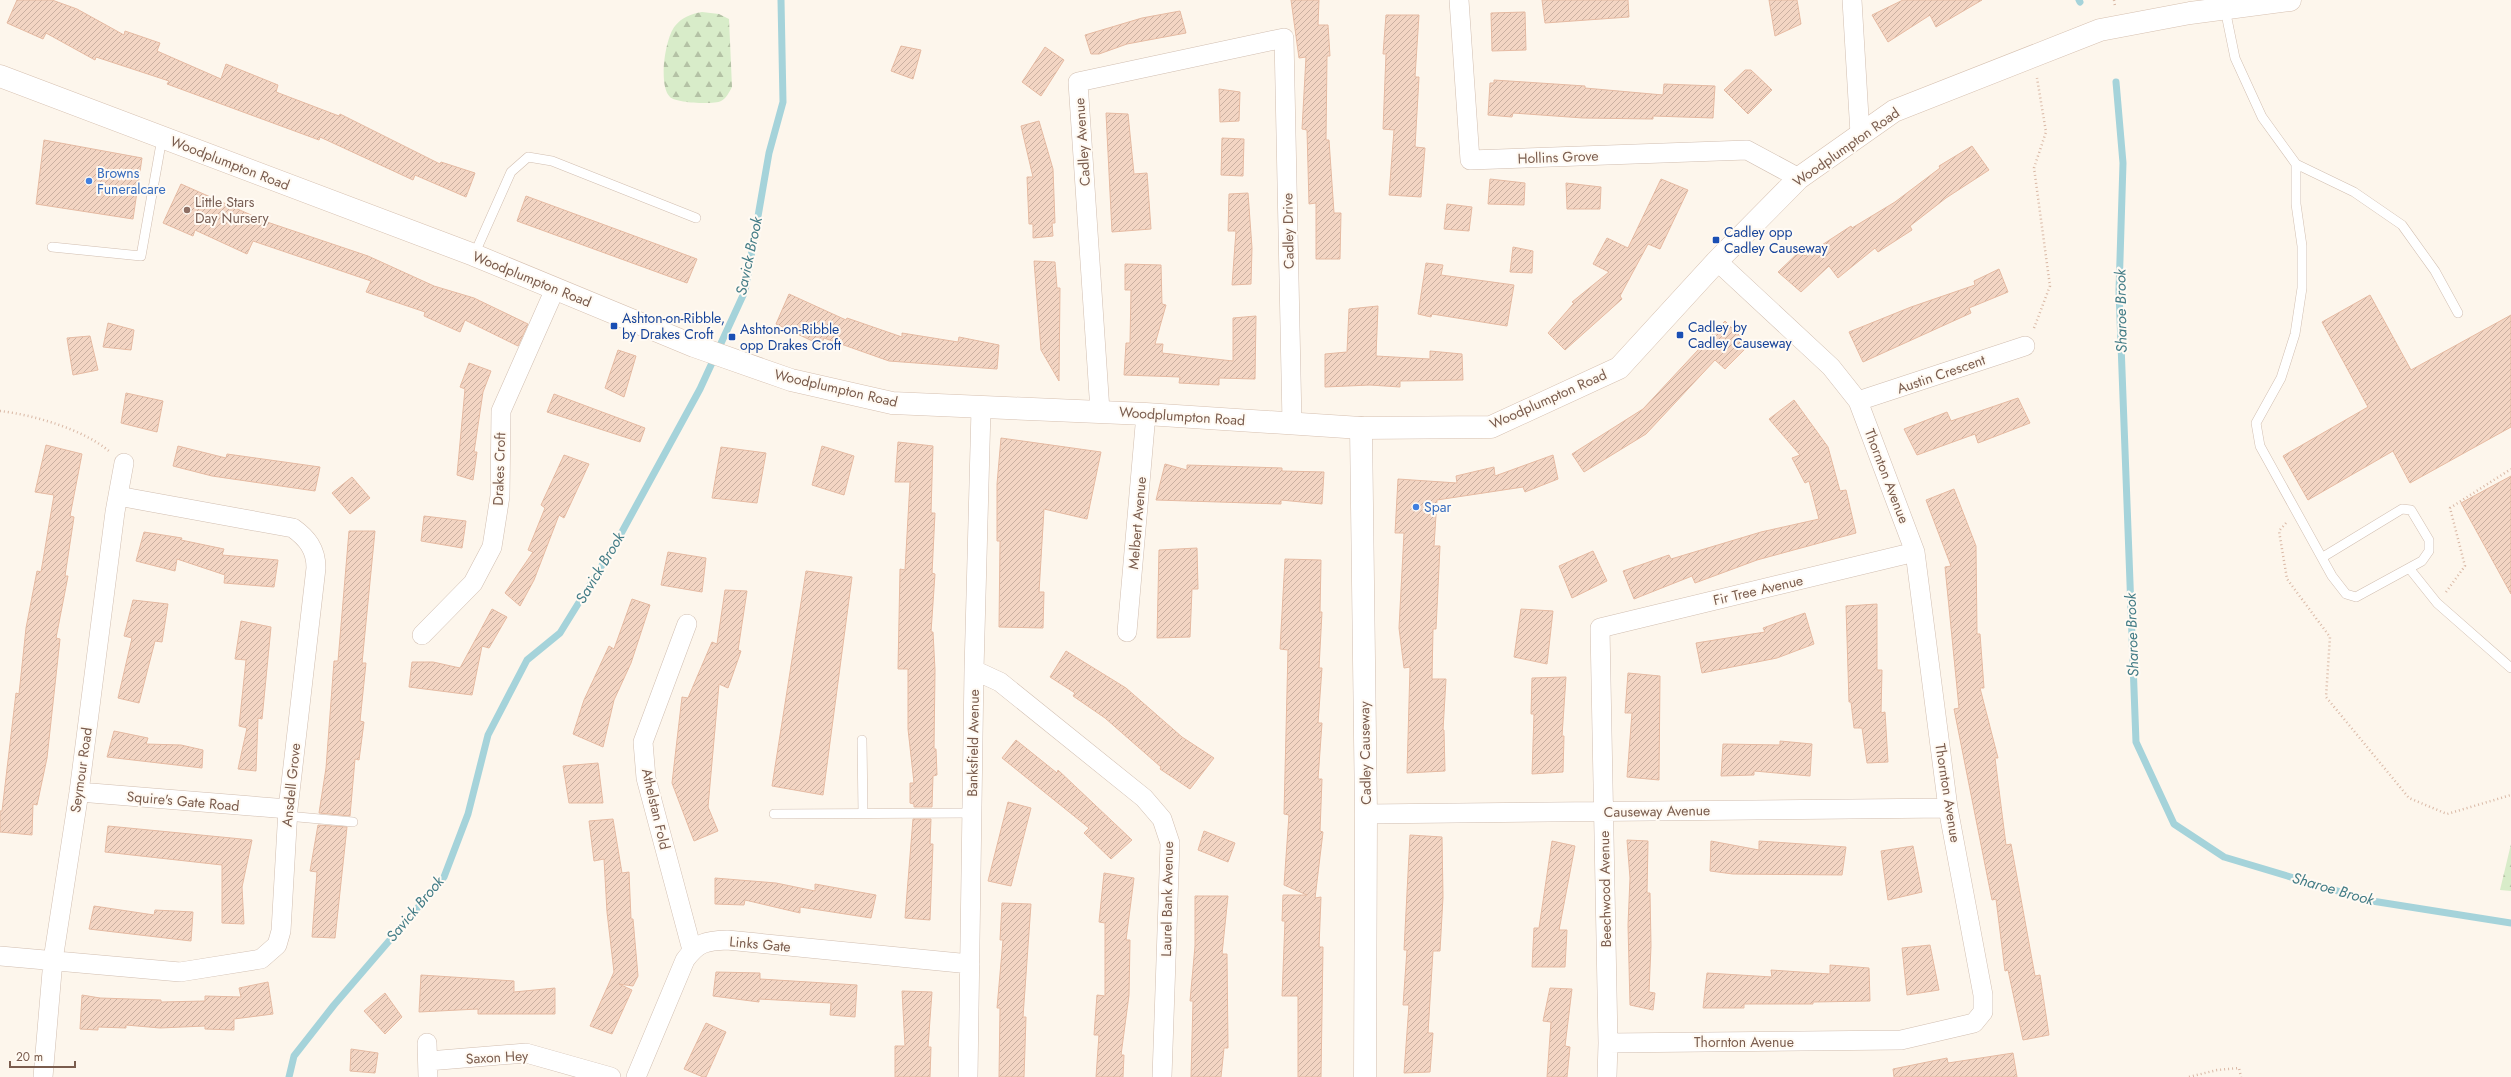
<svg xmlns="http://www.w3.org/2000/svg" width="2511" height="1077" font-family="Jost,sans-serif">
<defs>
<pattern id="forest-firs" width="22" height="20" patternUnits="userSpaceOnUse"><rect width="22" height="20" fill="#d8ecc9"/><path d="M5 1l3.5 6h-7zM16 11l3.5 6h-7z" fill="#b4c2a5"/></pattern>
<pattern id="building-hatch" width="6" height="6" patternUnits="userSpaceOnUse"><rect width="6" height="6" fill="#f3d5c3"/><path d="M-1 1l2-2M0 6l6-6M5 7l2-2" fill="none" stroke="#cab0a1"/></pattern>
</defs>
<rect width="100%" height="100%" fill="#fdf6ec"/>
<path fill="url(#forest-firs)" d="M702,12L719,14L729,19L732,87C729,92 727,98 721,101C714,105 675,103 670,97C658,86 665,38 675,26C682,17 691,14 702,12Z
M2511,844V891L2500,890Z"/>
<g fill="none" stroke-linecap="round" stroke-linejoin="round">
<path stroke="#a5d3da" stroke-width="7" d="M2079,0L2080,2
M2116,82L2123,163L2119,291L2136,742L2174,824L2224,857L2324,887L2372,901L2511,923
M289,1077L294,1056L334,1005L444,877L468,814L488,735L527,660L560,633L617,541L700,389L745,291L769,153L783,102L781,0"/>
</g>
<path fill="url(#building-hatch)" stroke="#e6bba3" d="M17,0H52L77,9L124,35L125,31L160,43L157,51L221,79L226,64L278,85L276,92L339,116L340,114L440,164L441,162L475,173L466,197L415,175L413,180L320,137L319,140L167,84L169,81L96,57L95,60L46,33L43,39L7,23Z
M1291,0H1319L1318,25H1328L1330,56H1327L1326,140H1329L1334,213H1341L1340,259H1316V203L1309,204L1307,130L1302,129L1306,57L1299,58Z
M1542,0H1628L1629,17L1545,23Z
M1769,0H1797L1801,24L1775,36Z
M1903,0H1982L1936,27L1930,15L1888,42L1872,15Z
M1180,11L1186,33L1127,44L1099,54H1091L1085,35L1142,18Z
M1525,12L1526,50L1492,51L1491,13Z
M1386,15H1419L1415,77H1419L1415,147L1425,148L1421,197L1389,195L1394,130L1383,129L1386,54H1383Z
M901,46L921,50L913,79L891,71Z
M1045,47L1064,60L1041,96L1022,82Z
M1745,70H1751L1772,90L1748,114L1724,90Z
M1494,80L1585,86V88L1663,95L1664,84L1715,86L1713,118L1653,116V119L1583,118L1513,113L1512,117L1488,115L1490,83H1494Z
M1219,89L1240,92L1239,121L1220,122Z
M1106,113L1128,114L1134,174L1147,173L1151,229L1112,232Z
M1039,121L1053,169L1055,223H1052L1053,236L1033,238V224H1029L1027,177H1033L1021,126Z
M1222,138L1244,139L1243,176L1221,175Z
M44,140L142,158L133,219L36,204Z
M1972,146L1989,170L1946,198L1910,226L1912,230L1878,252L1875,248L1838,278L1829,266L1801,292L1778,272L1800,251L1805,256L1851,226L1852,228L1895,202L1940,168L1939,166Z
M1490,179L1525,183L1524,205L1488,204Z
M1661,179L1688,190L1660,249L1648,244L1620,296L1622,299L1565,350L1548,333L1574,303L1572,302L1609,272L1593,264L1607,238L1628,248Z
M1566,183L1601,187L1600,209H1567Z
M181,184L267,222L368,256L434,286L474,298L528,324L518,346L465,320L460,332L424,316L425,312L366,292L371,281L253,241L247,254L195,230L193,236L163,223Z
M1248,193L1252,248L1251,284L1232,285L1236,231H1228L1229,194Z
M526,196L697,259L687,283L517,221Z
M1447,204L1472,207L1469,231L1444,229Z
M1513,247L1533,251L1532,273L1510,272Z
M1034,261L1055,262L1057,288H1060L1059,381L1041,350Z
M1426,263L1443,265L1441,275L1514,285L1507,326L1432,314L1431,317L1418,314Z
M1125,264L1161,265L1162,304L1166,305L1155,344H1163L1162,353L1233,361V318L1256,316L1255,379L1219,378V385L1179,383L1180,377L1124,375L1126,343H1130L1131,290H1125Z
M1999,269L2008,292L1969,308L1971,313L1863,362L1849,332L1911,307L1975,285L1974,281Z
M789,294L846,320L847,318L902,337V333L958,342L959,337L999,345L997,369L889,361L824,338L821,345L776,324Z
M2370,295L2411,370L2511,315V427L2410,483L2393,451L2308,500L2283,456L2368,407L2322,322Z
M1378,306L1376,356L1430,359V351L1462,354L1463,380L1400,381V387L1370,385L1325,387V354L1347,352L1349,309Z
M1725,321L1749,345L1725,369L1715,360L1646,434L1584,472L1572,454L1643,409Z
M108,323L134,330L131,350L103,347Z
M90,336L98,370L73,375L67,338Z
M618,350L636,356L624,397L605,388Z
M469,363L491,371L483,392L474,452H477L473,480L457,475L465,389L460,387Z
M126,393L163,401L157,432L121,423Z
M554,394L645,428L640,442L547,412Z
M2018,398L2030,423L1978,443L1975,434L1917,455L1904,429L1947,412L1951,421Z
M1794,400L1828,447L1840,491L1846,490L1856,533L1757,560L1695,583L1692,576L1634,599L1623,571L1669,555L1671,559L1761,532L1819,519L1809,481L1805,483L1792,458L1800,455L1769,419Z
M1001,438L1101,452L1087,519L1044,509L1039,592H1044L1043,628L999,627L1000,541H997V484Z
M898,442L933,446L931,513H935L932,573L935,574L931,632H933L935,670L934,749H936L937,775L933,776L932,807H914V804L910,803V783H914L908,729V669H898L900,569L905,570L910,482H895Z
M46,445L82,454L70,516L74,517L65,576H68L56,638L60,639L47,758L37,805L33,804L32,835L0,832V811H2L16,693L19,694L26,628L37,571L41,572L54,495L35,492Z
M178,446L226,458L227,454L320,467L315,491L212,476L173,466Z
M822,446L854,456L844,495L812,485Z
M721,447L766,453L757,503L712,498Z
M564,455L589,464L564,518L559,515L534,580L520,606L505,593L533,552L528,550L545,508L541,505Z
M1553,455L1558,479L1525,492L1523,487L1437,500L1434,546H1440L1436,629H1433L1432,679H1446L1443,730H1444L1445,771L1407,773L1410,667L1404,668L1399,628L1404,533H1395L1398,479L1457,483L1456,476L1494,467L1495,476Z
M1165,464L1187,470V465L1282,468V471L1324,472L1322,504L1281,500V504L1156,500Z
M2511,476V594L2461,503Z
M352,477L370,498L350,514L332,493Z
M1954,489L1976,546L1977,634H1980L1984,688H1980L1998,758H1995L2006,845L2011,844L2035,976L2040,975L2049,1035L2023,1040L2008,970L2005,971L1996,899L1992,900L1954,709L1959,708L1945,567L1951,566L1926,500Z
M424,516L466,521L462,548L421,541Z
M349,531H375L362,663H366L360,721L364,722L359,760L355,759L350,816L319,813L326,768L334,661H338Z
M144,532L182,538L181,540L224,549L222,555L278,560L274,587L224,583L225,575L177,559L175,571L136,561Z
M1197,548L1198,589H1192L1190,637L1157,638L1159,550Z
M1593,551L1607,581L1572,598L1559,566Z
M668,552L706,558L702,592L661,585Z
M1285,559L1321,560L1320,612H1322L1319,668H1322L1318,723H1322L1318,779H1322L1320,831L1323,832L1315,898L1321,897L1319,947H1323L1321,1077H1298V996H1282L1285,921H1282L1283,895H1307L1284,885L1289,815L1284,814L1288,650L1280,649Z
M806,571L852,577L823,795L772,786Z
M725,590L747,591L738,650L741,651L728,688L719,684L708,807L718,831L694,841L672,783L682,697L688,698L712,642L717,644Z
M632,599L650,605L631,663L614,700L603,747L573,734L584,700L609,646L614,649Z
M133,600L168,604L162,642L155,641L139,703L118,698L132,638L124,636Z
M1877,604V670H1882L1881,713L1885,712L1888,762L1867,763L1862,728H1854L1851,702H1849L1846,606Z
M492,609L507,617L489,648L482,646L472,695L409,687L412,662H433L460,668Z
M1521,609L1553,611L1547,664L1514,657Z
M1805,613L1814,644L1777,658L1702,673L1696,643L1765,632L1763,628Z
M241,621L271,627L262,719L258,718L256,771L238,769L247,728L239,726L246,660L235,659Z
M1066,651L1126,688L1182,737L1214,758L1190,789L1160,769L1161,767L1105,718L1073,696L1075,693L1050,677Z
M1628,673L1660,676L1659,780L1627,777L1632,713H1625Z
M1566,677L1562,736H1564L1563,772L1532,774L1534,714H1531L1532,678Z
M114,731L148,738L146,744L181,745L203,750L202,768L107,757Z
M1016,740L1057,773L1058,770L1132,840L1111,859L1084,833L1089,828L1002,758Z
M1780,741L1812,744L1810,776L1754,771V775L1721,776L1723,744L1780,745Z
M598,763L603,803H569L563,766Z
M1008,802L1031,808L1011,886L988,881Z
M613,819L622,873L629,872L631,919H633L638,976L633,986L619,984L632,990L612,1034L590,1026L614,972L607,912L604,859L594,861L589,821Z
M913,819H931L930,844H933L930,920L905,918Z
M318,825L347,827L335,938L312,937L317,872L310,871Z
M108,826L252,840L242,887L244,924L222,923V865L105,852Z
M1204,831L1235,843L1228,862L1198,850Z
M1410,835L1442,837L1443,897L1440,951H1433L1428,1033H1433L1430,1072L1404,1073L1409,1005H1403L1407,950H1404Z
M1627,840L1648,841L1647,893H1650L1651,946L1649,992L1655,993L1653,1010L1630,1005L1628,925L1630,878Z
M1552,841L1575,846L1559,930H1567L1565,967H1532L1534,928H1539Z
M1711,841L1759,850V841L1846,847L1842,875L1733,874L1710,871Z
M1913,846L1922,892L1888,900L1881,851Z
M1104,873L1134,878L1126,940H1130L1129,995L1121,1055H1124L1123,1077H1096L1099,1035H1094L1097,995L1105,996V923L1099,922Z
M715,878L776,883L815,891V884L876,895L871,918L800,907V913L745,900L744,905L715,904Z
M1195,896H1228L1222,954H1227L1228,1048H1224L1221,1077H1191L1193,1001H1190L1195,946Z
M1002,903L1031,904L1023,1017H1026L1024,1077H999L1000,1008H997L1003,940H1000Z
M94,906L154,915L155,910L193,912L191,941L89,929Z
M1930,945L1939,990L1907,995L1902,948Z
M1830,965L1869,968L1870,1001L1813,1002V1004H1744V1008H1703L1707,973L1772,977L1771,970L1830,974Z
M716,972L760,973V979L857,985L855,1017L830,1015L831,1003L759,999V1002L713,996Z
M421,975L514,981V992L555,988V1014H478V1009L419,1012Z
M268,982L273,1014L234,1019V1030L205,1029V1026L160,1028L126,1025V1028L98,1027V1030L80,1029L82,995L100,998L161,1000V1002L205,1001V996L241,997L239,988Z
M1550,988L1572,989L1565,1046L1570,1047L1567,1077H1547L1551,1022L1543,1021Z
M902,991L932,992L928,1047H931L930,1077H895V1046H905Z
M385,993L402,1017L385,1034L364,1011Z
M706,1023L726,1032L706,1077H703L684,1069Z
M351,1049L378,1053L375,1073L350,1071Z
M2013,1053L2017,1077H1894L1893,1069L1947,1058L1948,1063Z"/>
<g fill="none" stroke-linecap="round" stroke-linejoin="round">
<g stroke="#d1beb0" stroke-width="10">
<path id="service" d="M2225,9L2235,58L2262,117L2296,164L2354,192L2402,225L2435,271L2458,313
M2296,164V204L2302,246V288L2295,334L2281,378L2256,423L2260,446L2332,576L2346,594L2356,597L2422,561L2429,551V540L2411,510L2402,509L2323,557
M52,247L141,256L162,138
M474,255L511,172L528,157L552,161L696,218
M2409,568L2437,603L2511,668
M862,740L863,813
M774,814L972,813
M287,816L353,822"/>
</g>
<g stroke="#d1beb0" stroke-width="20">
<path id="minor" d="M1459,0L1470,160L1747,150L1799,178
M1852,0L1860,134
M1858,401L2025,346
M1100,411L1078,82L1284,38L1292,423
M687,624L643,742L646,778L692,950
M1127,632L1146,414
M422,635L473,583L492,547L500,496L501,411L555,289
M974,670L1000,682L1144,798L1162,819L1170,843L1162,1077
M79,792L288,809
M1366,814L1948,808
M0,956L180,972L261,959L277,945L281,931L288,809L316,568C316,549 307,538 293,528L118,496
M427,1043L428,1077
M1608,1043L1901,1040L1974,1023L1983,1012V995L1948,808L1915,552L1858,401L1831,367L1717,261
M428,1061L526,1053L611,1077
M43,1077L53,960L79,792L115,512L124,463
M636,1077L685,960C698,942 706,941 727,940L970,964
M968,1077L974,670L981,409
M1607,1077L1608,1043L1600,628L1915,552"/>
</g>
<g stroke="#d1beb0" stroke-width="23">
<path id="tertiary" d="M1361,428L1366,814L1365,1077"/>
</g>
<g stroke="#d6c0b0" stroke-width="23">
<path id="secondary" d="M0,76L474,255L694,346L791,380L892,403L1146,414L1361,428L1491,427L1619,368L1717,261L1799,178L1894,111L2100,30L2190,13L2290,0"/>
</g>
<path stroke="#d9b8a5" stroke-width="2.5" stroke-dasharray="1 3" stroke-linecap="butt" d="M2114,0L2115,6
M2034,328L2050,286L2034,168L2046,132L2037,78
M0,411C34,415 82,429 109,451
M2286,523L2279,531L2287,579L2330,637L2326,697L2409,798L2447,814L2511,795
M2446,592L2465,566L2450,508L2511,469
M2189,1077L2217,1070L2239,1068L2241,1077"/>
<use href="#service" stroke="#fff" stroke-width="9"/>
<use href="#minor" stroke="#fff" stroke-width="19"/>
<use href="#tertiary" stroke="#fff" stroke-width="22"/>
<use href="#secondary" stroke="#fff" stroke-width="22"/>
</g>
<g fill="#3f7fe0" stroke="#fffaf3" stroke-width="1.5">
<circle cx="89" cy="181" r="4"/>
<circle cx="1416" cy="507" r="4"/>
</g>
<circle fill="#8d6e63" stroke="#fffaf3" stroke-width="1.5" cx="187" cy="210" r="4"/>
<g fill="#1a4fb4" stroke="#fffaf3" stroke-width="1.5">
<rect x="1712" y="236" width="8" height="8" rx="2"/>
<rect x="610" y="322" width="8" height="8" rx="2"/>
<rect x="1676" y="331" width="8" height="8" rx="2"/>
<rect x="728" y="333" width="8" height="8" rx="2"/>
</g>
<g text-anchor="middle" stroke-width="4" stroke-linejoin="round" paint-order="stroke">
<g font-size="14" fill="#7a5c4d" stroke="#fffaf3">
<text transform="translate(1082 142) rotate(-94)" y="5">Cadley Avenue</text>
<text transform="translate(1846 147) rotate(-35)" y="5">Woodplumpton Road</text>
<text transform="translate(1558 157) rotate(-2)" y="5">Hollins Grove</text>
<text transform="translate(230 163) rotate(21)" y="5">Woodplumpton Road</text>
<text transform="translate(1288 231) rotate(-91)" y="5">Cadley Drive</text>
<text transform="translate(532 279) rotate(22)" y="5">Woodplumpton Road</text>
<text transform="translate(1941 374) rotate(-19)" y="5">Austin Crescent</text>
<text transform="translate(836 388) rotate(13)" y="5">Woodplumpton Road</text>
<text transform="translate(1548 399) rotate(-24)" y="5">Woodplumpton Road</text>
<text transform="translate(1182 416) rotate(4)" y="5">Woodplumpton Road</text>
<text transform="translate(499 469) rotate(-88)" y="5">Drakes Croft</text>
<text transform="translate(1887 476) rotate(69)" y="5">Thornton Avenue</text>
<text transform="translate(1137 523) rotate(-85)" y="5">Melbert Avenue</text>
<text transform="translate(1758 590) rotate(-13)" y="5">Fir Tree Avenue</text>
<text transform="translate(973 743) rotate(-89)" y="5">Banksfield Avenue</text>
<text transform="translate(1365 753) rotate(-91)" y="5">Cadley Causeway</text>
<text transform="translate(81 770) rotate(-82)" y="5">Seymour Road</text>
<text transform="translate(291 785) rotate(-84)" y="5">Ansdell Grove</text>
<text transform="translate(1948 793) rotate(81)" y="5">Thornton Avenue</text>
<text transform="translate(183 801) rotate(5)" y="5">Squire's Gate Road</text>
<text transform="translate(656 809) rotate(77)" y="5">Athelstan Fold</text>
<text transform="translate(1657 811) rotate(-1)" y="5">Causeway Avenue</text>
<text transform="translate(1605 889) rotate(-91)" y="5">Beechwood Avenue</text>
<text transform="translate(1167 899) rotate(-89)" y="5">Laurel Bank Avenue</text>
<text transform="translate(760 944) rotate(5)" y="5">Links Gate</text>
<text x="1744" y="1047">Thornton Avenue</text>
<text transform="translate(497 1057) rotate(-3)" y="5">Saxon Hey</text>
</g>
<g font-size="14" fill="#366cbe" stroke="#fffaf3" text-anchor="start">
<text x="97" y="178">Browns<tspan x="97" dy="16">Funeralcare</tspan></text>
<text x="1424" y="512">Spar</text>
</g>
<g font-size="14" fill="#785e54" stroke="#fffaf3" text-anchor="start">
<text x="195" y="207">Little Stars<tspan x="195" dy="16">Day Nursery</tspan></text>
</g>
<g font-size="14" fill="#164399" stroke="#fffaf3" text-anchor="start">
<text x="1724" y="237">Cadley opp<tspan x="1724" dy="16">Cadley Causeway</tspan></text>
<text x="622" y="323">Ashton-on-Ribble,<tspan x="622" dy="16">by Drakes Croft</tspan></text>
<text x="1688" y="332">Cadley by<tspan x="1688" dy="16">Cadley Causeway</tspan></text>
<text x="740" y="334">Ashton-on-Ribble<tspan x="740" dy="16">opp Drakes Croft</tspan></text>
</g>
<g font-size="15" font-style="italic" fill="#437c86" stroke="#fffaf3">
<text transform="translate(749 256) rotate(-78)" y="5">Savick Brook</text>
<text transform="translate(2121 311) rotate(-91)" y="5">Sharoe Brook</text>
<text transform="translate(600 568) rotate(-59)" y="5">Savick Brook</text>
<text transform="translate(2132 635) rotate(-92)" y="5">Sharoe Brook</text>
<text transform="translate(2333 889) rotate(16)" y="5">Sharoe Brook</text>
<text transform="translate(415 909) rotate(-50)" y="5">Savick Brook</text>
</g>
</g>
<path d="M10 1061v6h65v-6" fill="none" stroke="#7a5c4d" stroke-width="2"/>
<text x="16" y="1061" font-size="12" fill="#7a5c4d" stroke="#fffaf3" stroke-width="3" paint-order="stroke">20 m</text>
</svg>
